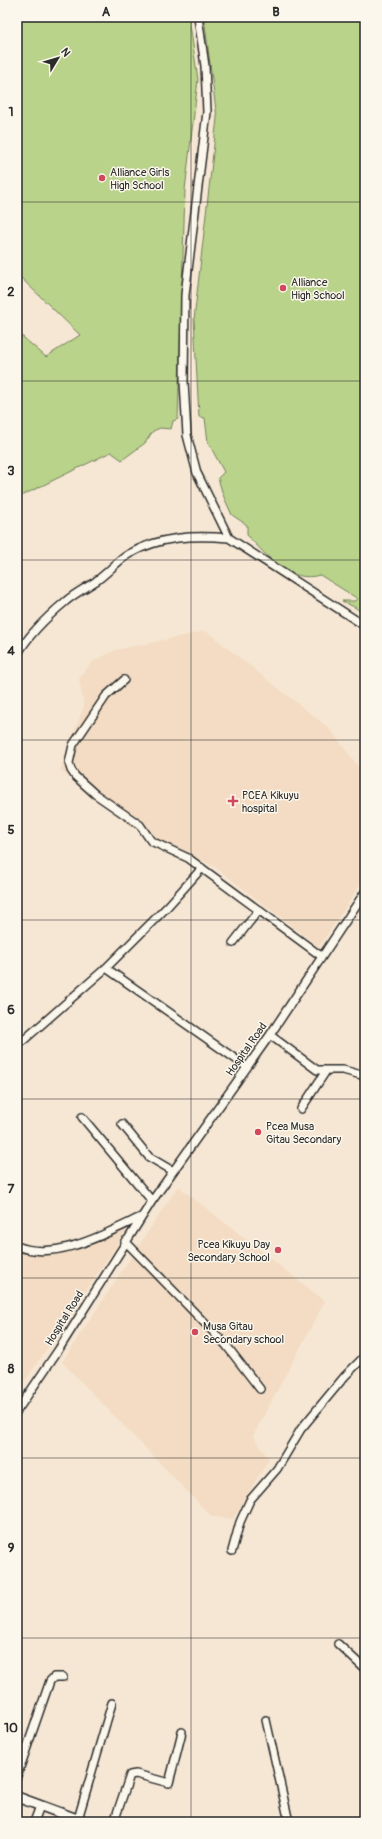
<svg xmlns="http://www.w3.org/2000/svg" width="382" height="1839" font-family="Pangolin,sans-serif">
<rect width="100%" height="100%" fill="#f6e7d4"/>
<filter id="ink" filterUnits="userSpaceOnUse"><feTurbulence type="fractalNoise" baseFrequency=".025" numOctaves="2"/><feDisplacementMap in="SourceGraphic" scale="8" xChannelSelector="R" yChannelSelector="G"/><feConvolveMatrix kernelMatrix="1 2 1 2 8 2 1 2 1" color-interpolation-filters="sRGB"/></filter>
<g filter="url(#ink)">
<path fill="#f3dcc3" d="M206,631L330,729L365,775V878L319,947L215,867L133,828L60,770L84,706L79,679L92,662L116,650Z
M178,1186L325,1301L253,1436L269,1459L233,1519L212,1517L62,1362Z
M129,1227L17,1393V1251L50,1256Z"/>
<path fill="#b9d38b" stroke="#727f5b" d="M22,17H189L198,80L185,190L178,419L173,421L171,429L160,428L153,431L145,443L122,460L111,452L17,498V332L46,357L80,335L17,274V20Z
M204,17H365V603L362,602V608H365V617L356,608L342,601H354L358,599L320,575C289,584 267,556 247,535V525L232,515L223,495L218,478L224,472L208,442L205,418L199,417L194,320L217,118Z"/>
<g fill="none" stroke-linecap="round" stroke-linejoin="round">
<g stroke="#2b2b2b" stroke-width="10">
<path id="street" d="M198,17L205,66L207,112L185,295L184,381L187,435L197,473L229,538L365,626
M17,655C29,634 48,616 66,601C75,593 86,588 96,581C108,573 117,561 129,554C160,536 195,535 229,538
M124,680L106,696L73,745L69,763L71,770L75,776L95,794L140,825L151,841L188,858L321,956
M233,943L258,911
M106,968L247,1067
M270,1035L317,1070H343L365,1076
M17,1046L106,968L168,906L202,868
M301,1109L326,1071
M82,1117L152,1201
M122,1124L149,1157L173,1171
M125,1241L226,1345L260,1389
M17,1246C55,1262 107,1233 141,1217
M17,1411L59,1349L152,1201L270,1035L365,892
M232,1551L240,1522L250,1500L277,1469L301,1429L345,1376L365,1356
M338,1644L365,1669
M266,1720L289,1822
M17,1776L50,1681L54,1677H63
M78,1819L112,1703
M34,1822L40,1806
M114,1822L130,1775L136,1774L169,1783L182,1732"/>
</g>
<g stroke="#2b2b2b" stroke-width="12">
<path id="secondary" d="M17,1797L85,1822"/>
</g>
<use href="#street" stroke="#fbf7ec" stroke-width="7"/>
<use href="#secondary" stroke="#fbf7ec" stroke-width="9"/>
</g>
</g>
<path fill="none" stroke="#2b2b2b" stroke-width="1" stroke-opacity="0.55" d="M191,17V1822M17,202H365M17,381H365M17,560H365M17,740H365M17,920H365M17,1099H365M17,1278H365M17,1458H365M17,1638H365"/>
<g fill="#d1495b" stroke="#fbf7ec" stroke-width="1.5">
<circle cx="102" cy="178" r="4"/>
<circle cx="283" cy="288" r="4"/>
<path d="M231 795h4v4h4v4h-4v4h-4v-4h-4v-4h4z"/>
<circle cx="258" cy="1132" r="4"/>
<circle cx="278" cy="1250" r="4"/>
<circle cx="195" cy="1332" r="4"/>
</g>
<g text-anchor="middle" stroke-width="3" stroke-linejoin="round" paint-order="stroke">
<g font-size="11" fill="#2b2b2b" stroke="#fbf7ec" text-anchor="start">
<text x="110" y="176">Alliance Girls<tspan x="110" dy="13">High School</tspan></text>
<text x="291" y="286">Alliance<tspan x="291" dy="13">High School</tspan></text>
<text x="242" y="799">PCEA Kikuyu<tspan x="242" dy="13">hospital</tspan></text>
<text x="266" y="1130">Pcea Musa<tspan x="266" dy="13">Gitau Secondary</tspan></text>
<text x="270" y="1248" text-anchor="end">Pcea Kikuyu Day<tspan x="270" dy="13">Secondary School</tspan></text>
<text x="203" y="1330">Musa Gitau<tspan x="203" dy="13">Secondary school</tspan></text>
</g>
<g font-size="11" fill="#2b2b2b" stroke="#fbf7ec">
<text transform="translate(246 1049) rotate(-55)" y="4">Hospital Road</text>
<text transform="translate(64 1318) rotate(-58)" y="4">Hospital Road</text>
</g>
</g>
<rect width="382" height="1839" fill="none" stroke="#fbf7ec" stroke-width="44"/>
<g transform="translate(58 58) rotate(52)" stroke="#fbf7ec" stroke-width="3" paint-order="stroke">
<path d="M0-3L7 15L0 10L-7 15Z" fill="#2b2b2b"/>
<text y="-6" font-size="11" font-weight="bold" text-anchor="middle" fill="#2b2b2b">N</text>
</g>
<rect x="22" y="22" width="338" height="1795" fill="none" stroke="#2b2b2b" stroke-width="1.5"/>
<g font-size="13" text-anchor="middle" font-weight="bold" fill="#2b2b2b">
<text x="106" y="16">A</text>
<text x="276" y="16">B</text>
<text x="11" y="116">1</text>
<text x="11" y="296">2</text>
<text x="11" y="475">3</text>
<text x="11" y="655">4</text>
<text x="11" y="834">5</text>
<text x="11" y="1014">6</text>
<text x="11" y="1193">7</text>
<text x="11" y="1373">8</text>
<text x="11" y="1552">9</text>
<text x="11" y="1732">10</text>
</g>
</svg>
